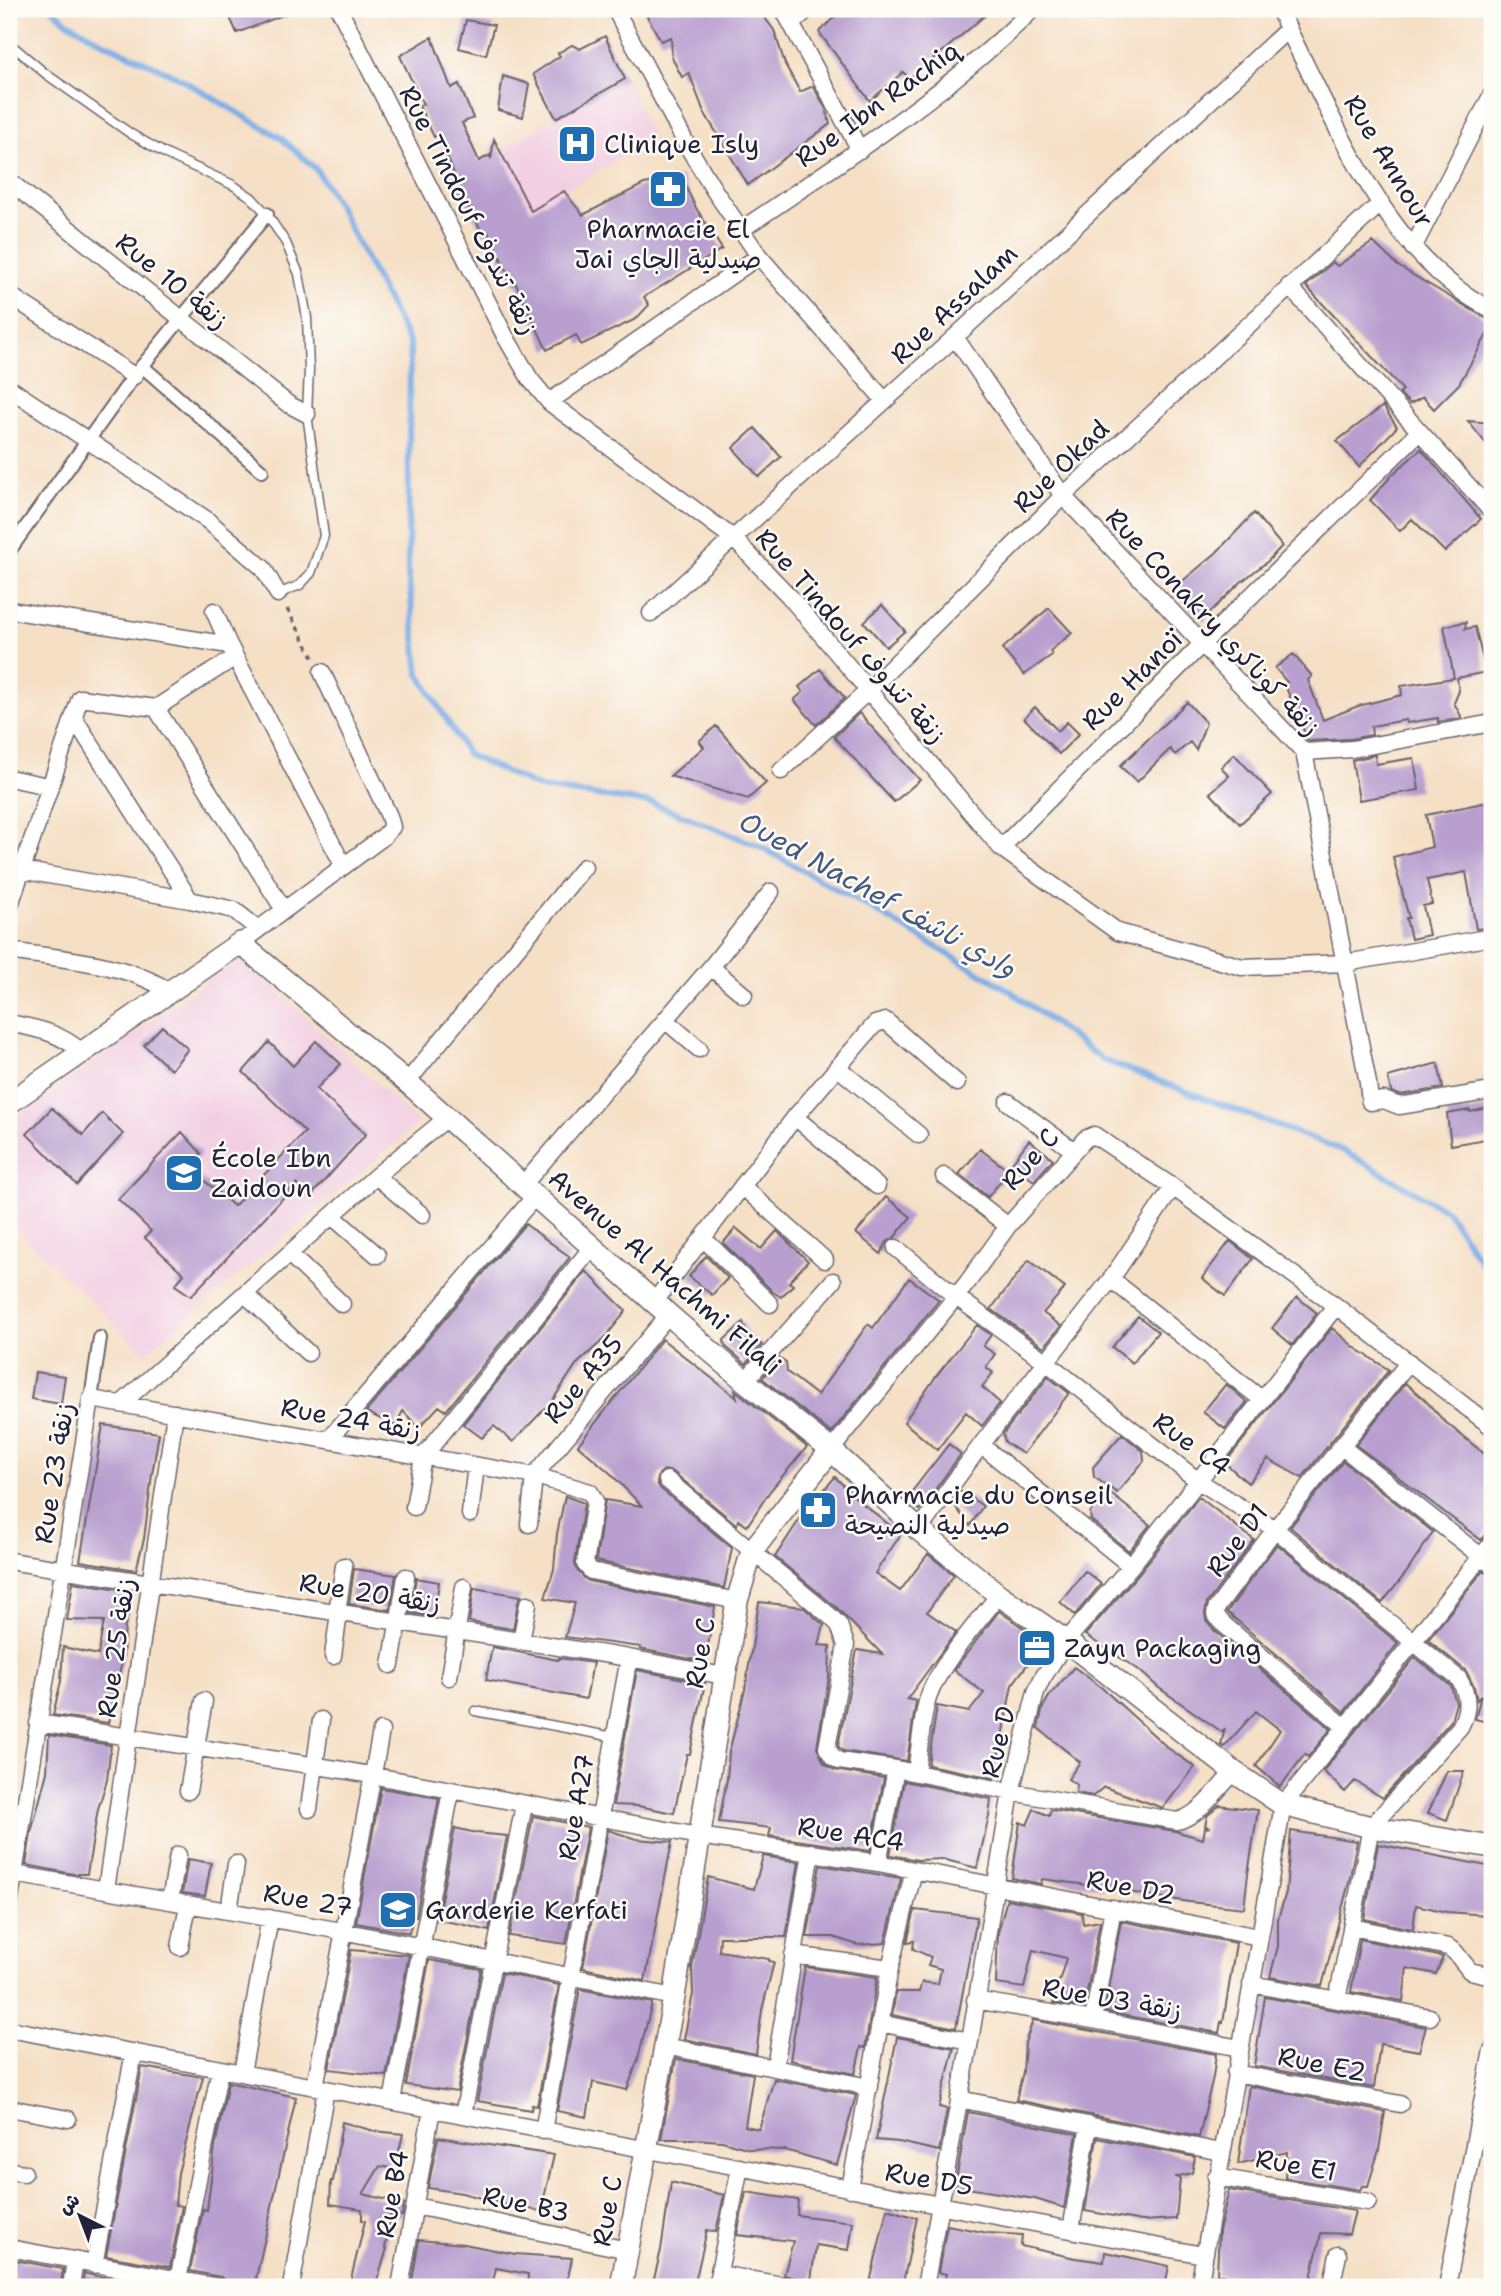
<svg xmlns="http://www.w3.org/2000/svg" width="1501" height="2296" font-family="'Shantell Sans','Playpen Sans Arabic',sans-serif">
<rect width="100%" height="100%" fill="#fdfcf7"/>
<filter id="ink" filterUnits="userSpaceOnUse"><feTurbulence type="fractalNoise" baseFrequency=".0143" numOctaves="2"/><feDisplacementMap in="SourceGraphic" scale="14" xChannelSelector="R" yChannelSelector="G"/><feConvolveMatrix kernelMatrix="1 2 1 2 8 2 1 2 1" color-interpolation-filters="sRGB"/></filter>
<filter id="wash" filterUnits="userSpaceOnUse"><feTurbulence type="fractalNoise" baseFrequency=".00686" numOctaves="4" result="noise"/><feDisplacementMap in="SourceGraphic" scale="28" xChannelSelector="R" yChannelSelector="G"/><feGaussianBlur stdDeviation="1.57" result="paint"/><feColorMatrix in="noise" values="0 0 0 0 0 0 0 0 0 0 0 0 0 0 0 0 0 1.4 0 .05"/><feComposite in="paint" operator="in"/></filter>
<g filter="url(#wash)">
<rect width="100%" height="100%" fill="#f5dfc5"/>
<path fill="#f2cfe2" d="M625,79L653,138L531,211L500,150Z
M241,957L419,1123L145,1354L9,1222V1123Z"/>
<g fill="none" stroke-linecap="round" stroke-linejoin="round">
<path stroke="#7aade7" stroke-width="6" d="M53,9L66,21L100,41L176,76L281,138L316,169L338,205L410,344L408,572L419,674L468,755L541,788L652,803L759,846L872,909L1009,990L1103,1060L1342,1150L1447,1211L1492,1279"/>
</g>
<g id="blocks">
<path fill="#b89fcf" d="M226,9H296V10L237,33Z
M643,9H758L774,30L785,64L800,92L813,86L826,109L830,124L748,185L704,112L689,73L682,77L672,58L671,37L661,41Z
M843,9H992L940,54L909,78L903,72L870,101L819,32Z
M466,20L494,25L486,55L459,48Z
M605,36L625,79L556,118L533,74L560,56L558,53L572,45L580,49Z
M432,37L451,88L459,84L473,118L462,123L479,161L490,155L491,159L494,139L531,211L564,191L583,215L644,184L681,177L696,208L722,249L644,297L649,305L636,319L581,345L576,335L547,350L515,282L513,284L488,232L483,234L452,176L454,174L438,135L434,137L419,106L423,104L400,56Z
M503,76L529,84L523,117L498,110Z
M1373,242L1398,266L1492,322V326L1459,384L1434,409L1423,397L1410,404L1399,393L1403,390L1306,286L1333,262L1337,266Z
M1383,406L1397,427L1359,467L1337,441Z
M1468,421L1492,423V451Z
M755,428L781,457L759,477L733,448Z
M1421,449L1481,519L1445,552L1412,519L1400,531L1370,500L1393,474Z
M1254,513L1282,546L1268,561L1241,582L1201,621L1173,589L1216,553Z
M882,605L905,631L886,647L864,622Z
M1049,608L1072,633L1050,651L1052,655L1024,675L1002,649Z
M1466,622L1465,629L1475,627L1486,672L1457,678L1459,691L1454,703L1462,718L1438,722V718L1407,723L1406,720L1371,726L1372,735L1351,739L1308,741L1285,685L1287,682L1275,668L1293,654L1312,676L1308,680L1323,720L1358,706L1402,695L1401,686L1454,678L1444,626Z
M820,669L845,698L816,725L794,700L803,692L799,687Z
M1187,702L1206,723L1196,750L1190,742L1175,755L1170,749L1137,782L1120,766Z
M1035,707L1058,731L1067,722L1079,734L1059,754L1024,718Z
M859,713L920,780L894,802L834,737Z
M716,726L766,783L748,799L670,776L704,747L699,741Z
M1234,754L1272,794L1240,824L1210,793L1229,776L1221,767Z
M1375,755L1376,764L1414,758L1419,790L1359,800L1352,760Z
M1492,801V860L1489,861L1492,879V927L1476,929L1466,872L1427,880L1432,904L1423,906L1429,935L1411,939L1406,918H1409L1393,857L1432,847L1426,815Z
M162,1026L188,1049L171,1070L144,1045Z
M316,1041L341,1064L316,1089L366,1134L310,1197L296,1184L191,1296L175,1285L184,1274L145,1238L151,1231L118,1199L182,1132L201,1153L191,1169L234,1206L305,1132L243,1072L269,1042L293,1066Z
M1438,1063L1443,1088L1400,1095L1391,1092L1388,1077Z
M1492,1107V1138L1451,1145L1447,1114L1470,1110V1112Z
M52,1108L83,1135L102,1113L123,1134L77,1185L27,1134Z
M1029,1140L1053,1159L1034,1181L1011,1164Z
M980,1149L1009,1171L988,1197L959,1174Z
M886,1197L911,1217L894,1238L887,1242L881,1254L856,1233Z
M525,1224L570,1257L446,1411L439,1406L419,1428L403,1411L395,1426L366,1412Z
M736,1228L761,1249L777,1231L808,1261L789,1282L793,1285L781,1297L773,1292L723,1243Z
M1230,1241L1253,1259L1225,1296L1202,1278Z
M706,1256L728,1278L712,1295L689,1276Z
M1029,1260L1065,1288L1043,1313L1061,1326L1044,1347L991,1309Z
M586,1271L626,1311L603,1340L576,1365L552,1401L513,1442L494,1426L482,1438L463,1424Z
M909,1278L939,1300L831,1433L762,1378L779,1358L786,1363L787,1372L817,1395L868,1324L873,1328Z
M1297,1297L1317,1313L1292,1345L1272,1328Z
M1138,1316L1158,1332L1132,1363L1112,1347Z
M743,1322L748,1335L762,1345L746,1364L725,1346L724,1340Z
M977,1325L991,1335L983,1346L995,1354L986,1367L993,1373L982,1387L1000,1403L982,1426L966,1412L937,1450L904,1422L937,1375Z
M1332,1328L1354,1347L1389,1370L1302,1478L1268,1459L1248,1483L1225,1463Z
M662,1339L737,1398L735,1390L807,1447L770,1491L747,1526L738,1520L737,1525L673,1472L664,1470L659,1474L657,1483L660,1488L732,1548L724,1588L596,1561L605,1500L642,1506L610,1473L578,1445Z
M35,1372L65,1376L61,1404L31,1399Z
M1048,1377L1069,1393L1023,1454L1005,1442L1003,1434Z
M1405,1383L1424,1399L1444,1421L1492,1460V1524L1481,1540L1356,1445Z
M1226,1384L1247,1402L1225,1429L1203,1412Z
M103,1425L159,1433L152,1474L144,1539L136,1570L80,1561Z
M1122,1434L1143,1451L1144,1461L1117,1493L1094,1477L1093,1467Z
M949,1444L961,1454L920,1510L906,1499Z
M1343,1461L1433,1532L1407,1572L1382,1603L1290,1527Z
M835,1477L858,1500L901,1534L875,1573L900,1591L928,1554L954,1575L927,1612L956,1632L907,1699L916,1701L907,1761L843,1751L838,1746L857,1650L882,1654L837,1608L775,1557L801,1517Z
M960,1491L983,1506L970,1526L952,1502Z
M1107,1491L1150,1525L1129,1551L1091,1520L1090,1513Z
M565,1496L584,1503L575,1563L577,1570L584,1578L589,1581L715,1607L705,1662L640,1649L641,1647L565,1637L575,1603L545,1598L554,1569L557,1534Z
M1199,1497L1254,1540L1207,1603L1205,1613L1206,1620L1215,1631L1331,1729L1308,1757L1305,1754L1280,1787L1256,1766L1280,1730L1256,1711L1224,1747L1221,1745L1225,1728L1222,1732L1159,1688L1139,1670L1085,1635L1139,1573Z
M1277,1544L1398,1643L1344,1712L1227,1612Z
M354,1569L396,1575L390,1610L349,1604Z
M1085,1571L1101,1584L1075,1615L1060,1602Z
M1483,1571L1492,1576V1723L1475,1719L1481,1695L1477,1700L1474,1687L1466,1671L1428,1640Z
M416,1578L439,1582L434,1617L410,1613Z
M73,1582L133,1591L125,1626L123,1658L108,1723L53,1715L61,1681L63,1647L98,1655L104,1621L67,1620Z
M474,1588L521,1596L518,1602L513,1629L469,1622Z
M759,1602L803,1607L824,1625L819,1645L830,1646L829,1677L817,1747L824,1763L834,1770L884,1778L870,1851L769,1836L771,1828L719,1822L727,1779L729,1752L745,1690Z
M999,1611L1028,1631L1042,1645L1012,1685L994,1778L928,1765L937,1706L969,1712L984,1693L954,1670Z
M492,1647L558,1660L559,1658L593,1663L586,1699L486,1680Z
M1415,1657L1451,1686L1456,1703L1451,1721L1383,1798L1355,1781L1345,1792L1323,1771Z
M1074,1667L1102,1688L1168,1748L1195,1767L1163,1808L1104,1787L1093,1796L1076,1793L1077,1785L1068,1779L1080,1762L1038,1728L1043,1707L1050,1695Z
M637,1670L705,1683L690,1754H687L674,1813L638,1806L613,1805Z
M49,1735L111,1745L107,1780L98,1809L87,1874H73L26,1865L31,1833L47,1772Z
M1447,1771H1464L1447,1820L1428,1813Z
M904,1781L991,1799L989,1816L977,1868L942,1859L918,1860L890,1855Z
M381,1788L439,1798L416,1917H413L409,1933L356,1923Z
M1219,1805L1258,1810L1248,1874L1244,1908L1189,1902L1080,1884L1042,1879L1041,1884L1012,1878L1020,1822L1027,1825L1034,1809L1049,1816L1051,1810L1175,1831L1203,1839L1205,1828L1210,1827L1205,1826L1207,1816Z
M533,1816L588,1827L566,1944L509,1936Z
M455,1828L476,1833L507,1836L489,1931L461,1924L437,1920Z
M608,1830L636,1839L672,1842L645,1981L583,1968Z
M1291,1831L1357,1841L1349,1882L1322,1986L1270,1977L1278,1946V1919L1286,1892Z
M1378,1844L1492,1867V1881L1487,1915L1447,1912L1416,1905L1413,1929L1364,1919Z
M763,1856L799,1862L786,1937H720L719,1951L769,1959V1961L774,1962L762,2010L756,2054L684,2039L693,1994L692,1967L708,1877L754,1889Z
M188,1859L211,1863L205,1896L182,1893Z
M820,1865L901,1878L885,1943L858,1945L833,1937H807Z
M1007,1899L1082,1913L1083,1924L1100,1921L1084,2008L1053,2003L1066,1958L1033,1950L1024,1988L996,1984L998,1933Z
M915,1910L977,1917L956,2028L892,2015L896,1992H919L922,1982L938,1984L941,1969L928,1965L931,1957L913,1949L914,1941L907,1942Z
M1121,1921L1236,1943L1223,2023L1221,2022L1219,2033L1105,2012Z
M1360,1939L1443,1957L1436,1974L1407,1968L1403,2001L1351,1992Z
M351,1950L409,1955L386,2076L329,2069Z
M429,1960L481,1969L457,2092L406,2085Z
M805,1967L877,1977L865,2048L861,2047L855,2074L790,2060Z
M502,1973L559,1985L537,2106L532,2105L531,2110L477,2101Z
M580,1989L652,2003L638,2059L627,2090L593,2082L587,2117L557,2111Z
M1265,1997L1426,2027L1419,2051L1380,2044L1374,2088L1254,2066Z
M1033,2020L1216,2054L1213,2077L1199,2137L1016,2100L1023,2072L1025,2043Z
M897,2037L954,2048L939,2107L947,2109L939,2151L899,2142L876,2140Z
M676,2059L753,2074L745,2126L759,2129L774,2079L856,2095L837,2165L785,2150L750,2149L722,2141L693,2139H661Z
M142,2067L203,2077L178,2173L175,2205L182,2206L170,2267L106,2256Z
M228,2082L296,2097L255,2283L252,2282L251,2287H228L225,2280L221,2277L190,2271L203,2209L207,2210L215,2147Z
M1249,2086L1385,2112L1379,2150L1368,2186H1362L1360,2190L1285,2178L1287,2152L1238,2164Z
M968,2112L1077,2134L1064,2208L1035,2199L955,2186Z
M342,2122L374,2131L403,2134L395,2169L380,2166L363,2194L404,2204L402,2216L391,2214L385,2248L387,2249L375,2287H349L365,2221L362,2220V2209L330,2204L331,2181H333Z
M438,2137L554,2155L541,2211L514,2207L462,2193L428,2188Z
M1097,2138L1195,2157L1192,2173L1175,2177L1180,2178L1176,2219L1142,2221L1085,2211Z
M671,2182L724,2195L716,2232L707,2230L694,2287H652L661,2250Z
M1229,2190L1355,2211L1349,2234L1321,2233L1309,2287H1279L1217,2274L1219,2231Z
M746,2192L798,2200L797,2215L853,2222L849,2250L816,2245L810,2287H803L799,2279L784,2275L793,2241L737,2235Z
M887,2209L917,2218L902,2287H869Z
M947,2225L988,2233L1022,2235L1021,2246L1075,2258L1104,2262L1105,2252L1169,2266L1165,2287H944L946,2274L938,2272Z
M419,2240L464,2244L515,2254L572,2258L566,2287H527L528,2274L496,2268L492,2287H411Z
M9,2259L63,2269L61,2287H9Z
M84,2273L91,2275L162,2287H82Z"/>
</g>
</g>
<g filter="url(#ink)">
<use href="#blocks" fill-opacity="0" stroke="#6c646b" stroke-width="2"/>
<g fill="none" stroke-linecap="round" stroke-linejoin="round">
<g stroke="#6c646b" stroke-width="11">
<path id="service" d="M9,43L46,74L131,134L168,155L233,185L251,197L267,214L286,243L299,274L307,318L309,370L307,414L324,536L311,573L300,585L278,594
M475,1711L614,1737"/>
</g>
<g stroke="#6c646b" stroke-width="16">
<path id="pedestrian" d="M142,366L262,471
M9,551L134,376L267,214
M91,1399L100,1338"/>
</g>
<g stroke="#6c646b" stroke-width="19">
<path id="minor" d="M339,9L505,336L530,379L549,402L733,538L789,596L1001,848L1118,932L1242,967L1346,963L1492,937
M615,9L688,147L714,190L759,256L885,401
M783,9L860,150
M1279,9C1292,38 1307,67 1321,96C1361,177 1408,268 1492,310
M791,24L808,9
M9,181L288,404L307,414
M742,229C843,161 946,95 1033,9
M1413,248L1492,94
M1289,286L1492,512
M9,295L134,376
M955,337L1063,496L1304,752L1368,1083L1370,1102L1384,1100L1399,1106L1492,1091
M9,388L207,520L263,568L278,594
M549,402L759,256
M9,610L229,645
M214,611L229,645L343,865
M651,613L955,337L1288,29
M156,708L284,910
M74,718L190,900
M1304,752L1352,749L1492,723
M781,771L868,691L1063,496L1381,203
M9,778L48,786
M1001,848L1202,644L1419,432
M9,868L190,900L234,910L258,929
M9,908L80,698L156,708L235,657
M240,943L383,837L392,827L389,816L322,672
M9,951C60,959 127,962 170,992
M711,967L744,995
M665,1020L699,1049
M9,1023C39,1029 58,1032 82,1052
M837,1067L919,1135
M407,1082L584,867
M1008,1102L1074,1151
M795,1117L877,1186
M376,1176L422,1215
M944,1176L1008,1226
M523,1185L711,967L771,892
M742,1186L825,1260
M332,1216L377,1255
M704,1239L770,1304
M896,1248L955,1296L1045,1361L1197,1480L1275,1529L1459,1679C1469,1696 1469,1710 1460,1727L1371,1827L1337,2000
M289,1254L342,1304
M1111,1279L1261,1399
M245,1294L308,1353
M654,1302L795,1117L875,1024L886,1021L957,1083
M745,1381L833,1281
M121,1404L376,1176L447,1118
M329,1439L536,1195
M981,1445L1131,1566
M1342,1447L1492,1565
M831,1450L967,1283L1008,1226L1085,1139L1094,1135L1173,1187L1336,1306L1492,1427
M534,1476L669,1314
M667,1480L830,1616L839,1625L846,1645L827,1748L833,1757L839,1761L896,1769L1011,1792L1177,1821C1200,1816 1218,1788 1234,1772
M414,1507L423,1457L593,1246
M470,1514L476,1466
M529,1524L534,1476
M919,1530L981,1445L1111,1279L1173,1187
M9,1561L629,1658L724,1676
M337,1612L344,1566
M521,1641L528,1604
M333,1656L339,1613
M391,1665L406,1577
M449,1677L464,1587
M38,1723L343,1770L699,1836L878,1863L1259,1937
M1345,1727L1222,1623L1215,1614L1216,1609L1275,1529L1409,1362
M916,1772C920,1748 921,1721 928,1698C939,1665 977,1623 999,1595
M188,1791L204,1701
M309,1809L321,1720
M878,1863L896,1769
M14,1874L342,1931L674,1997
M106,1890L175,1413
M170,1901L178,1855
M9,1905L91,1399L536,1476L590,1492L595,1501L585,1564L591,1571L737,1601
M229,1911L236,1864
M1352,1927L1448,1947L1455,1952L1470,1971L1492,1976
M180,1947L188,1905
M793,1955L890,1968
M1251,1984L1430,2017
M975,2000L1093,2020L1240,2048
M1093,2020L1113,1908
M879,2023L970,2041
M9,2029L1203,2255
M665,2046L869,2087
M775,2067L811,1852
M242,2073L270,1918
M1235,2073L1400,2104
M315,2087L381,1731
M959,2099L1221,2152
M392,2101L451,1791
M9,2108L68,2119
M463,2115L524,1805
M543,2131L629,1658
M9,2171L24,2173
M1216,2177L1368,2202
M850,2189L890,1968L914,1870
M415,2206L628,2250
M1071,2230L1089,2125
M9,2248L218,2287
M94,2265L134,2052
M719,2274L793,2287
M178,2280L220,2069
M1200,2281L1231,2287
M71,2287L75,2261
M291,2287L326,2089
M400,2287L432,2109
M716,2287L740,2167
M925,2287L970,2041L1011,1792L1036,1692L1042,1679L1066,1641L1131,1566L1336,1306
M1199,2287L1283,1805L1492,1543
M1331,2287L1338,2255
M1447,2287L1492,2050"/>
</g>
<g stroke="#6c646b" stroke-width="24">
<path id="tertiary" d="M9,1103L240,943L407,1082L654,1302L745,1381L831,1450L919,1530L999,1595L1066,1641L1234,1772L1283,1805L1371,1827L1492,1847
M621,2287L674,1997L737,1601L752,1551L831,1450"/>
</g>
<path stroke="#6c646b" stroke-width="3.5" stroke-dasharray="5 5" stroke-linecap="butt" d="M287,609L314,658"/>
<use href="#service" stroke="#fff" stroke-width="8"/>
<use href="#pedestrian" stroke="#fff" stroke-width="12"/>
<use href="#minor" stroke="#fff" stroke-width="16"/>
<use href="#tertiary" stroke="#fff" stroke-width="21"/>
</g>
</g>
<defs>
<g id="hospital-square" transform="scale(2.0125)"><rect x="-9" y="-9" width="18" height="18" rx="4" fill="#1f6fb2" stroke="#fdfcf7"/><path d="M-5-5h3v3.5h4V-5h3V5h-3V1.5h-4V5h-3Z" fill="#fff"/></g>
<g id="pharmacy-square" transform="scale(2.0125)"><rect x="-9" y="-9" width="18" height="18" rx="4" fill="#1f6fb2" stroke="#fdfcf7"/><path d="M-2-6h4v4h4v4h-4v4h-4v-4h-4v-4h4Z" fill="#fff"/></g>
<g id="school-square" transform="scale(2.0125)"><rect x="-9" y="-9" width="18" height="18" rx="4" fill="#1f6fb2" stroke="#fdfcf7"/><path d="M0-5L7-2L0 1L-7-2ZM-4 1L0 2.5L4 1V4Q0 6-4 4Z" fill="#fff"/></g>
<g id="office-square" transform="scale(2.0125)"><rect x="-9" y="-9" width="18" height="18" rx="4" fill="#1f6fb2" stroke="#fdfcf7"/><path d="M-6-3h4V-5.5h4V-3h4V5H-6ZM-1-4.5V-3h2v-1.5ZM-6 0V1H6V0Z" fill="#fff"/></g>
</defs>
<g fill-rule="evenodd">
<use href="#hospital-square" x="577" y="144"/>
<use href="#pharmacy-square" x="668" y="189"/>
<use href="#school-square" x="184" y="1173"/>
<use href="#pharmacy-square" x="818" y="1510"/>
<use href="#office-square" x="1037" y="1648"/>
<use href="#school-square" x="398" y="1910"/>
</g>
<g text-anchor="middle" stroke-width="5" stroke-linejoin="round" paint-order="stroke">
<g font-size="26" fill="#22223b" stroke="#fdfcf7">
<text transform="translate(877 104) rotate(-36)" y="9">Rue Ibn Rachiq</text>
<text transform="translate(1389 161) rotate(59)" y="9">Rue Annour</text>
<text transform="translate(469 210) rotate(63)" y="9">Rue Tindouf زنقة تندوف</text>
<text transform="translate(172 281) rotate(39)" y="9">Rue 10 زنقة</text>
<text transform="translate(954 304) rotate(-43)" y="9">Rue Assalam</text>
<text transform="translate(1061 466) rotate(-44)" y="9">Rue Okad</text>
<text transform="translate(1213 622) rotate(47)" y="9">Rue Conakry زنقة كوناكري</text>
<text transform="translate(851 636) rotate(49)" y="9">Rue Tindouf زنقة تندوف</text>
<text transform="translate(1132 680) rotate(-45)" y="9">Rue Hanoï</text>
<text transform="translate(1030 1159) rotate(-49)" y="9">Rue C</text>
<text transform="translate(665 1272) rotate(41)" y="9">Avenue Al Hachmi Filali</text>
<text transform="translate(583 1379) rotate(-50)" y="9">Rue A35</text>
<text transform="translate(351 1419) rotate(10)" y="9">Rue 24 زنقة</text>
<text transform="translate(1192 1444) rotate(36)" y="9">Rue C4</text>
<text transform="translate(54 1473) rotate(-81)" y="9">Rue 23 زنقة</text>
<text transform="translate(1237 1540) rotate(-53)" y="9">Rue D1</text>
<text transform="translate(370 1593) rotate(9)" y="9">Rue 20 زنقة</text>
<text transform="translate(116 1648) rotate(-82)" y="9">Rue 25 زنقة</text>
<text transform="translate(700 1653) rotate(-80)" y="9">Rue C</text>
<text transform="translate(998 1742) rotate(-76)" y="9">Rue D</text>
<text transform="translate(576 1807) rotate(-80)" y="9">Rue A27</text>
<text transform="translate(851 1834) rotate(9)" y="9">Rue AC4</text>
<text transform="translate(1131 1887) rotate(11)" y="9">Rue D2</text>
<text transform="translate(308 1900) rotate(10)" y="9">Rue 27</text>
<text transform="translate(1112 1999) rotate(10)" y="9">Rue D3 زنقة</text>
<text transform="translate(1322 2064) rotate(11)" y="9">Rue E2</text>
<text transform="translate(1296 2165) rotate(10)" y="9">Rue E1</text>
<text transform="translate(929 2179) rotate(10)" y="9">Rue D5</text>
<text transform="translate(392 2194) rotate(-80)" y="9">Rue B4</text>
<text transform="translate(526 2204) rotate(12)" y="9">Rue B3</text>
<text transform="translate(607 2211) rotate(-80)" y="9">Rue C</text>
</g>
<g font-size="26" fill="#22223b" stroke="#fdfcf7" text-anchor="start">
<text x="604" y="153">Clinique Isly</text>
<text x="668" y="238" text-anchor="middle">Pharmacie El<tspan x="668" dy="30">Jai صيدلية الجاي</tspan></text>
<text x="211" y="1167">École Ibn<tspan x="211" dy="30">Zaidoun</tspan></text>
<text x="845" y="1504">Pharmacie du Conseil<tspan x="845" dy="30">صيدلية النصيحة</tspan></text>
<text x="1064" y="1657">Zayn Packaging</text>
<text x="425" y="1919">Garderie Kerfati</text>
</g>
<g font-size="28" font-style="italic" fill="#455a80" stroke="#fdfcf7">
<text transform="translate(878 894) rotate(29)" y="10">Oued Nachef وادي ناشف</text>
</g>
</g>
<rect width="1501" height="2296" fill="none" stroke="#fdfcf7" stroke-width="35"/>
<g transform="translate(80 2216) rotate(318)" stroke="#fdfcf7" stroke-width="5" paint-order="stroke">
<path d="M0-5L12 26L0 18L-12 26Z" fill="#22223b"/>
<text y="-10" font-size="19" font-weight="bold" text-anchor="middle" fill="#22223b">ش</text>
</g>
</svg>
